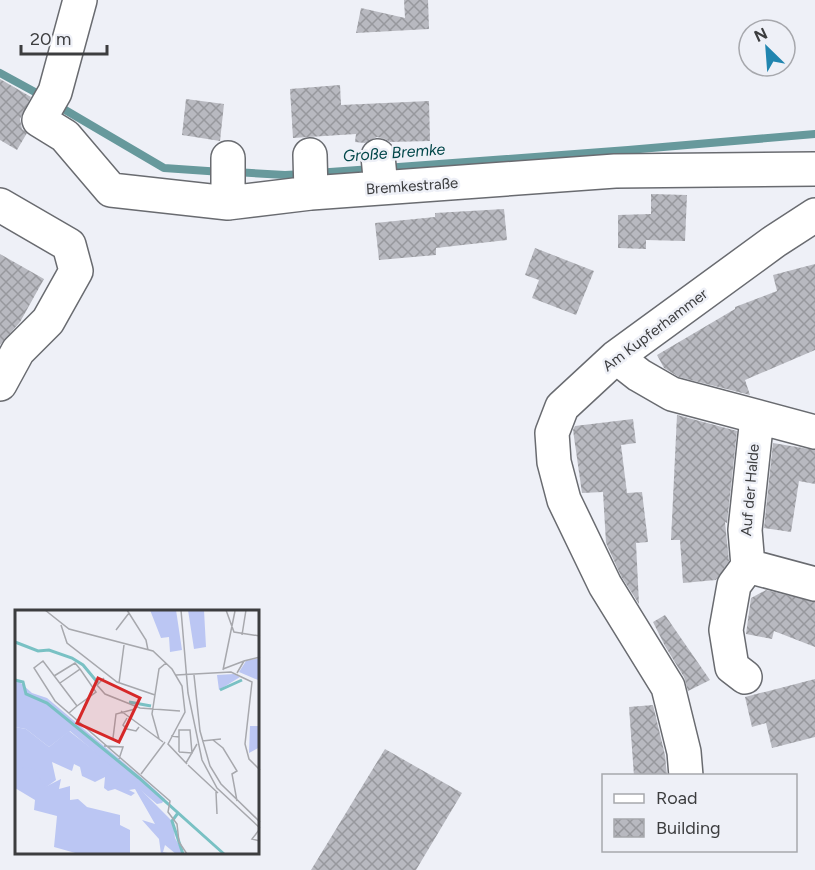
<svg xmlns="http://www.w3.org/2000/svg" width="815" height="870" font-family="Figtree,sans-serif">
<defs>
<pattern id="building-cross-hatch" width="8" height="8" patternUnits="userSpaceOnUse" patternTransform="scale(1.5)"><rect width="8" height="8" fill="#b8b9c0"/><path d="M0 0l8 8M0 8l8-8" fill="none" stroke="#97989d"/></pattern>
</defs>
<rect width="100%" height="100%" fill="#eef0f7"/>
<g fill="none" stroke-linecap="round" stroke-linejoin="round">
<path stroke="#67999c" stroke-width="8" d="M0,73L44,97
M55,104L164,168L222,172
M385,168L628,150L815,134
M235,172L285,175L303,174
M316,173L372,169"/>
</g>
<path fill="url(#building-cross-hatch)" d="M404,0H428L429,29L356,33L361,8L405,18Z
M0,79L31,97L20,119L22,129L27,133L17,150L0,140Z
M340,85L341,105L429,101L430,141L390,142L385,139L377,137L365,143L355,142L356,134L293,138L290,89Z
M186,99L224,104L220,141L182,135Z
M651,194L687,195L685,241L646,240V249L618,248V215L651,214Z
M504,209L507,240L436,248V255L379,260L375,223L435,217V213Z
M535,248L594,271L576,315L532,298L539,280L525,275Z
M0,254L44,279L20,322L0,345Z
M815,264V350L745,380L750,395L679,377L664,368L657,355L735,309V307L777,291L773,275Z
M677,415L737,431L727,523L725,522L729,561L716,580L683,583L680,540H671Z
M633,419L636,443L621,445L627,493L642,492L648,542L636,543L639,604L621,576L606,543L603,492L582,493L573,430L575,426Z
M773,443L815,450V484L799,481L791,532L764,528Z
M766,590L815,602V647L774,631L772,639L746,634L751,598Z
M665,615L710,680L688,691L684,677L665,646L653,622Z
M815,679V737L772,748L766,723L752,727L745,697Z
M653,705L665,755L667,776H634L629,707Z
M385,749L462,793L416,870H311Z"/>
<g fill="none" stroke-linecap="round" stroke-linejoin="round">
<g stroke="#696b70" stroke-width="36">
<path id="minor" d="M80,0L55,92L39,120L65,136L111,190L228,203L311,193L615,171L815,169
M310,155L311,193
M378,156L381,188
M228,158V203
M0,205L69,245L76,271L48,321L18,351L0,384
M616,357L639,375L672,394L815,432
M757,417L745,530L748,566L815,584
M745,677L732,667L726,630L734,585L748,566
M686,776L684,752L668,687L605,585L564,500L554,462L552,433L562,407L616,357L775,241L815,215"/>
</g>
<use href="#minor" stroke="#fff" stroke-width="33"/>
</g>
<g text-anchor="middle" stroke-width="5" stroke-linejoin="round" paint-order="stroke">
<g font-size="15" fill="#3c3d3f" stroke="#eef0f7">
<text transform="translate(412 186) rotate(-4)" y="5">Bremkestraße</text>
<text transform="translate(655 330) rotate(-37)" y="5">Am Kupferhammer</text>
<text transform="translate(750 490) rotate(-85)" y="5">Auf der Halde</text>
</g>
<g font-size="16" font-style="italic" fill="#004649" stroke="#eef0f7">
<text transform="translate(394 152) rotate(-4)" y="6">Große Bremke</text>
</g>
</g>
<g transform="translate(15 610)">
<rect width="244" height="244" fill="#eef0f7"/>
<path d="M135,0H161L167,40L155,42L154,27L146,28ZM173,0H189L191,37L179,39ZM244,48V75L243,70L224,62L231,51ZM219,64L225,67L204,80L202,65ZM0,117L11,119L34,137L54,121L112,166L158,212L160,228L169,244H161L150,235L148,242L158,244H146L144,229L127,210L140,214L120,179L114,180L120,183L116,186L100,179L93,181L89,178L90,167L80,172L67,166L65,157L59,154L57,161L37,152L41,170L30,178L0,160Z" fill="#bbc6f3"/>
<path d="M0,68L17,83L32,88L127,168L150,189L147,193L142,194L55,121L34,137L11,119L0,117ZM235,116H244L245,137L234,143ZM11,157L20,160L30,177L46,169L44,179L55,176V190L63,189L72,197L105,205V215L115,220V244H64L39,237L42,206L19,200L20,190L0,178V160Z" fill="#bbc6f3"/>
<path fill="none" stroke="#79c1c4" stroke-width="3" d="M0,32L23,41L34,40L57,48L68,55L83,73M0,70L8,72L11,84L32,93L124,168L209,244M205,80L227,70M114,92L136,96M163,203L157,211L168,244"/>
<path fill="none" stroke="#a7a8ad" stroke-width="1.5" d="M30,0L54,19L138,41L157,59L167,76L170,102L153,134L172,154M112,0L131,30L133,40M166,0L173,83L187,150L202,178L245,218M211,0L219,22L245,26M46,15L52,33L102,72L140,85M101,20L114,3M227,25L231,0M208,59L229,51M208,60L220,1M222,63L229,51L245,47M161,65L216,62L237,72L230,134L234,149L245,160M179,65L185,121L195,156L206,174L245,212M39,66L60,53L65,59L45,73M89,68L82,75L90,84L125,98L165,101M104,73L109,35M62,96L81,82L65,59M106,101L148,132M54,103L62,96L28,51L19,58L40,91L155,191L153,202L162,214L164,232L172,244M112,108L108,115L112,119L121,121L124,117M156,126L164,127V142M98,128L101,104L120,99M144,129L137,104L144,59L151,53M198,130L208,138L222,161L217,164L222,191M187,131L206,129M89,136L108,137L104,149M164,142L177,143L175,120H164V127M171,153L182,134M173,155L203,183M126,164L150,132M201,182L202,204M244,220L237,229L245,231"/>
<path fill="#d62828" fill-opacity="0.15" stroke="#d62828" stroke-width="3" d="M83,68L125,88L104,132L62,113Z"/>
<rect width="244" height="244" fill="none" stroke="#3c3d3f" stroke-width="3"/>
</g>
<rect x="602" y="774" width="195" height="78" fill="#eef0f7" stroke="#a7a8ad" stroke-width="1.5"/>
<rect x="614" y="794" width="30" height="9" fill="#ffffff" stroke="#a7a8ad" stroke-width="1.5"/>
<text x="656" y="804" font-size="18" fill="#3c3d3f">Road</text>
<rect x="614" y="819" width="30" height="18" fill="url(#building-cross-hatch)" stroke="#a7a8ad" stroke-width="1.5"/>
<text x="656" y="834" font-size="18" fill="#3c3d3f">Building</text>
<g transform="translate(767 48) rotate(335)"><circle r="28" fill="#eef0f7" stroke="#a7a8ad" stroke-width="1.5"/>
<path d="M0-4.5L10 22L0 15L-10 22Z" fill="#2185af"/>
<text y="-9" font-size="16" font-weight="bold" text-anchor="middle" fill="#3c3d3f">N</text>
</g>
<path d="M21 45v9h86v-9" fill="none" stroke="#3c3d3f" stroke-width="3"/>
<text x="30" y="45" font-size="18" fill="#3c3d3f" stroke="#eef0f7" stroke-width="4.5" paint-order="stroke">20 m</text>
</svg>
